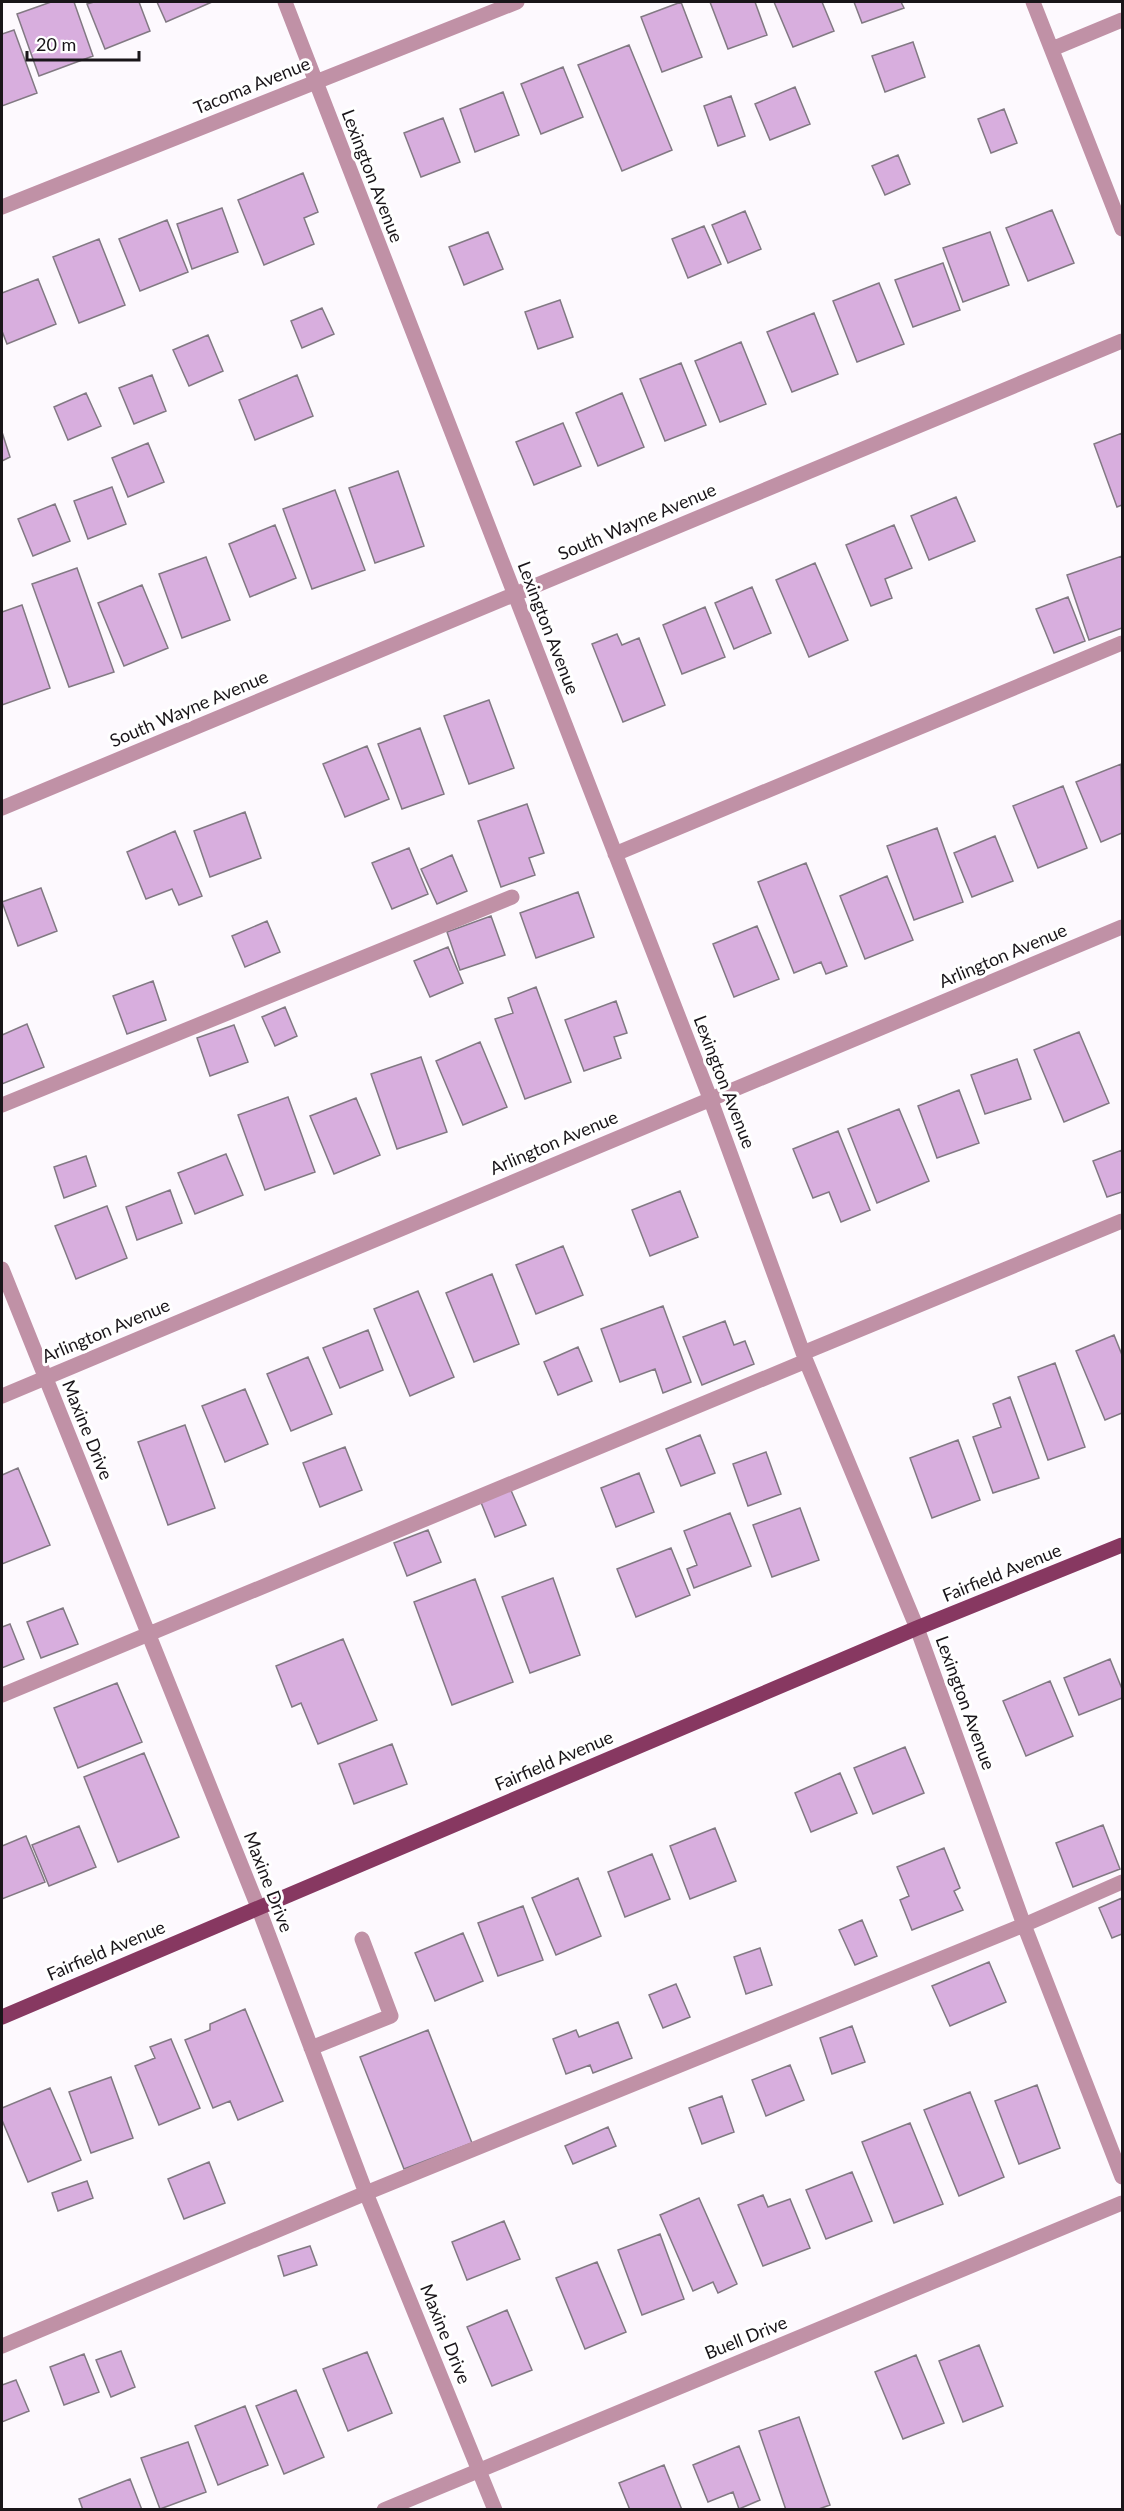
<svg xmlns="http://www.w3.org/2000/svg" width="1124" height="2511" font-family="Lato,sans-serif">
<rect width="100%" height="100%" fill="#fdf9fe"/>
<path fill="#d8aede" stroke="#827983" stroke-width="1.5" d="M51,2H74L93,56L39,76L17,14Z
M94,2H139L150,31L105,49L87,4Z
M157,2H212L166,22Z
M681,2L702,57L662,72L641,17Z
M710,2H755L767,35L728,49Z
M774,2H822L834,31L793,47Z
M854,2H901L904,8L862,23Z
M14,30L37,93L2,106V34Z
M913,42L925,77L885,92L872,56Z
M629,45L672,150L622,171L578,65Z
M563,67L583,117L541,134L521,84Z
M795,87L810,124L770,140L755,104Z
M503,92L519,135L475,152L460,109Z
M731,96L745,136L718,146L704,106Z
M1004,109L1017,143L991,153L978,119Z
M443,118L460,162L421,177L404,133Z
M898,155L910,184L885,195L872,166Z
M303,173L318,212L304,218L314,244L264,265L238,200Z
M222,208L238,252L192,269L177,224Z
M1052,210L1074,263L1028,281L1006,228Z
M745,211L761,249L728,263L712,225Z
M167,220L188,272L140,291L119,239Z
M704,226L721,264L688,278L672,239Z
M488,232L503,269L464,285L449,247Z
M990,232L1009,285L963,302L943,248Z
M99,239L125,305L79,323L53,257Z
M943,263L960,310L913,327L895,280Z
M38,279L56,324L7,344L2,331V293Z
M879,283L904,344L857,362L833,301Z
M560,300L573,337L538,349L525,312Z
M322,308L334,334L302,348L291,321Z
M814,313L838,374L792,392L767,332Z
M208,335L223,371L189,386L173,350Z
M741,342L766,404L720,422L695,361Z
M681,363L706,425L665,441L640,379Z
M152,375L166,411L134,424L119,388Z
M297,375L313,416L255,440L239,400Z
M86,393L101,426L68,440L54,407Z
M622,393L644,447L598,466L576,413Z
M563,423L581,466L534,485L516,442Z
M2,432L10,457L2,461Z
M1122,433V505L1117,507L1094,444Z
M148,443L164,482L128,497L112,458Z
M398,471L424,546L375,563L349,488Z
M112,487L126,524L88,539L74,501Z
M335,490L365,570L312,589L283,509Z
M956,497L975,541L929,560L911,516Z
M55,504L70,541L33,556L18,519Z
M275,525L296,578L250,597L229,544Z
M894,525L912,568L885,579L892,598L871,606L846,545Z
M1122,556V628L1089,640L1067,575Z
M206,557L230,620L182,638L159,574Z
M815,563L848,640L809,657L776,580Z
M77,568L114,672L69,687L32,584Z
M142,585L168,648L124,666L98,603Z
M752,587L771,633L734,649L715,603Z
M1068,597L1085,641L1054,653L1036,609Z
M22,605L50,688L2,705V612Z
M705,607L725,657L682,674L663,625Z
M617,634L622,645L639,638L665,705L623,722L592,644Z
M489,700L514,768L469,784L444,716Z
M420,728L444,794L402,809L378,744Z
M367,746L389,799L345,817L323,764Z
M1121,764L1122,833L1101,842L1076,782Z
M1063,786L1087,848L1038,868L1013,806Z
M527,804L544,853L529,858L535,875L501,887L478,821Z
M245,812L261,858L210,877L194,831Z
M937,828L963,902L914,920L887,846Z
M175,831L202,896L179,905L172,889L146,899L127,852Z
M995,836L1013,881L972,897L954,853Z
M409,848L428,894L392,909L372,863Z
M452,855L467,891L437,904L421,869Z
M806,863L847,966L826,974L821,962L794,973L758,882Z
M887,876L913,940L865,959L840,896Z
M41,888L57,931L18,946L2,902Z
M578,892L594,937L536,958L520,913Z
M491,916L505,955L460,970L447,932Z
M267,921L280,952L245,967L232,936Z
M757,926L779,979L734,997L713,944Z
M448,947L463,983L430,997L414,961Z
M153,981L166,1020L127,1034L113,996Z
M536,987L571,1082L525,1099L495,1019L513,1013L508,998Z
M616,1001L627,1033L614,1037L621,1058L584,1071L565,1020Z
M285,1007L297,1036L275,1046L262,1017Z
M27,1024L44,1067L2,1084V1035Z
M234,1025L248,1062L210,1076L197,1038Z
M1079,1032L1109,1103L1064,1122L1034,1050Z
M480,1042L507,1107L463,1125L436,1061Z
M421,1057L447,1132L397,1149L371,1074Z
M1017,1059L1031,1099L985,1114L971,1075Z
M959,1090L979,1143L937,1158L918,1106Z
M288,1097L315,1172L265,1190L238,1115Z
M356,1098L380,1155L334,1174L310,1116Z
M899,1109L929,1181L877,1203L848,1129Z
M838,1131L870,1210L841,1222L829,1192L813,1198L793,1149Z
M1122,1150V1192L1107,1197L1093,1161Z
M226,1154L243,1195L195,1214L178,1173Z
M86,1156L96,1186L64,1198L54,1167Z
M170,1190L182,1223L137,1240L126,1207Z
M680,1191L698,1237L650,1256L632,1210Z
M107,1206L127,1258L76,1279L55,1226Z
M563,1246L583,1295L536,1314L516,1265Z
M492,1274L519,1344L474,1362L446,1293Z
M418,1291L454,1377L410,1396L374,1309Z
M663,1306L691,1382L663,1393L655,1369L620,1382L601,1329Z
M725,1321L734,1345L745,1341L754,1364L702,1385L683,1337Z
M368,1330L383,1370L340,1388L323,1348Z
M1114,1335L1122,1355V1413L1105,1420L1076,1351Z
M578,1347L592,1381L558,1395L544,1362Z
M308,1357L332,1414L291,1431L267,1374Z
M1055,1363L1085,1447L1048,1460L1018,1377Z
M245,1389L268,1444L225,1462L202,1406Z
M1010,1397L1039,1478L993,1493L973,1437L1001,1427L993,1404Z
M185,1425L215,1508L168,1525L138,1442Z
M700,1435L715,1473L681,1486L666,1449Z
M958,1440L980,1500L932,1518L910,1458Z
M345,1447L362,1490L320,1507L303,1463Z
M766,1452L781,1494L748,1506L733,1464Z
M18,1468L50,1545L2,1564V1475Z
M639,1473L654,1512L616,1527L601,1488Z
M510,1488L526,1525L495,1537L480,1500Z
M800,1508L819,1560L772,1577L753,1525Z
M730,1513L751,1566L694,1588L687,1569L697,1565L684,1531Z
M428,1530L441,1562L407,1576L394,1543Z
M671,1548L690,1595L636,1617L617,1569Z
M553,1578L580,1655L530,1673L502,1597Z
M475,1579L513,1682L452,1705L414,1602Z
M63,1608L78,1644L41,1658L27,1622Z
M10,1624L24,1659L2,1668V1627Z
M343,1639L377,1720L318,1744L301,1703L292,1707L276,1666Z
M1110,1659L1122,1689V1698L1079,1715L1064,1678Z
M1050,1681L1073,1736L1026,1756L1003,1701Z
M117,1683L142,1742L78,1768L54,1708Z
M392,1744L407,1784L354,1804L339,1764Z
M905,1747L924,1793L873,1814L854,1768Z
M144,1753L179,1837L118,1862L84,1777Z
M840,1773L857,1813L811,1832L795,1793Z
M1103,1825L1120,1869L1073,1887L1056,1843Z
M79,1826L96,1867L49,1886L32,1845Z
M715,1828L736,1881L690,1899L670,1846Z
M26,1836L45,1882L2,1899V1846Z
M944,1848L960,1888L954,1891L963,1910L912,1930L900,1900L909,1896L897,1867Z
M652,1854L670,1899L625,1917L608,1872Z
M578,1878L601,1936L556,1955L532,1898Z
M1122,1898V1934L1112,1938L1099,1908Z
M523,1906L543,1960L498,1976L478,1923Z
M862,1920L877,1956L855,1965L839,1930Z
M463,1933L483,1981L435,2001L415,1953Z
M760,1948L772,1985L746,1994L734,1957Z
M989,1962L1006,2002L950,2026L932,1986Z
M676,1984L690,2017L663,2028L649,1995Z
M245,2009L283,2101L238,2120L230,2101L213,2108L185,2040L210,2030V2024Z
M618,2022L632,2058L593,2073L590,2065L566,2074L553,2039L576,2030L579,2037Z
M852,2026L865,2062L832,2074L820,2038Z
M428,2030L472,2143L404,2169L360,2057Z
M171,2039L200,2108L159,2125L135,2066L155,2058L150,2047Z
M790,2065L804,2100L766,2116L752,2080Z
M111,2077L133,2138L91,2153L69,2092Z
M1037,2085L1060,2148L1019,2164L995,2101Z
M50,2088L81,2160L28,2182L2,2120V2108Z
M970,2092L1004,2177L959,2196L924,2110Z
M722,2096L734,2132L702,2144L689,2108Z
M910,2123L943,2204L894,2223L862,2142Z
M608,2127L616,2146L573,2164L565,2146Z
M209,2162L225,2203L184,2219L168,2179Z
M852,2172L872,2221L826,2239L806,2190Z
M87,2181L93,2198L58,2211L52,2193Z
M763,2195L768,2207L790,2199L810,2248L763,2266L738,2205Z
M699,2198L737,2284L718,2293L713,2282L693,2291L660,2215Z
M504,2221L520,2259L467,2280L452,2242Z
M660,2234L684,2299L642,2315L618,2250Z
M310,2246L317,2265L284,2276L278,2256Z
M597,2262L626,2332L585,2349L556,2278Z
M507,2310L532,2370L492,2386L467,2327Z
M979,2345L1003,2406L963,2422L939,2361Z
M121,2351L135,2387L111,2397L96,2360Z
M367,2352L392,2413L348,2431L323,2369Z
M84,2354L99,2392L64,2405L50,2367Z
M916,2355L944,2423L903,2439L875,2372Z
M16,2380L29,2411L2,2422V2385Z
M296,2390L324,2457L284,2474L256,2406Z
M245,2406L268,2465L218,2485L195,2426Z
M799,2417L830,2505L816,2510H786L759,2431Z
M188,2442L206,2492L160,2509L141,2458Z
M739,2446L760,2500L739,2509L733,2492L708,2502L693,2465Z
M664,2465L682,2510H630L619,2483Z
M130,2479L142,2510H83L79,2499Z"/>
<g fill="none" stroke-linecap="round" stroke-linejoin="round">
<path stroke="#c091a6" stroke-width="15" d="M285,2L710,1098L806,1361L917,1628L1024,1925L1122,2177
M1033,2L1122,229
M1052,49L1122,20
M2,207L517,2
M2,808L1122,341
M615,854L1122,643
M2,1105L512,897
M2,1269L258,1907L366,2193L495,2510
M803,1353L1122,1221
M2,1396L1122,927
M2,1695L806,1361
M311,2048L391,2016L362,1939
M2,2346L366,2193L1024,1925L1122,1882
M384,2510L1122,2203"/>
<path stroke="#873861" stroke-width="15" d="M2,2017L917,1628L1122,1545"/>
</g>
<g text-anchor="middle" stroke-width="6" stroke-linejoin="round" paint-order="stroke">
<g font-size="18" fill="#191519" stroke="#fff">
<text transform="translate(252 86) rotate(-22)" y="6">Tacoma Avenue</text>
<text transform="translate(372 176) rotate(69)" y="6">Lexington Avenue</text>
<text transform="translate(637 522) rotate(-23)" y="6">South Wayne Avenue</text>
<text transform="translate(548 628) rotate(69)" y="6">Lexington Avenue</text>
<text transform="translate(189 709) rotate(-23)" y="6">South Wayne Avenue</text>
<text transform="translate(1003 956) rotate(-23)" y="6">Arlington Avenue</text>
<text transform="translate(724 1082) rotate(69)" y="6">Lexington Avenue</text>
<text transform="translate(554 1143) rotate(-23)" y="6">Arlington Avenue</text>
<text transform="translate(106 1331) rotate(-23)" y="6">Arlington Avenue</text>
<text transform="translate(87 1430) rotate(68)" y="6">Maxine Drive</text>
<text transform="translate(1002 1573) rotate(-22)" y="6">Fairfield Avenue</text>
<text transform="translate(965 1703) rotate(70)" y="6">Lexington Avenue</text>
<text transform="translate(554 1761) rotate(-23)" y="6">Fairfield Avenue</text>
<text transform="translate(268 1882) rotate(69)" y="6">Maxine Drive</text>
<text transform="translate(106 1951) rotate(-23)" y="6">Fairfield Avenue</text>
<text transform="translate(445 2334) rotate(68)" y="6">Maxine Drive</text>
<text transform="translate(746 2338) rotate(-22)" y="6">Buell Drive</text>
</g>
</g>
<rect width="1124" height="2511" fill="none" stroke="#191519" stroke-width="6"/>
<path d="M27 51v9h112v-9" fill="none" stroke="#191519" stroke-width="3"/>
<text x="36" y="51" font-size="18" fill="#191519" stroke="#ffffff" stroke-width="4.5" paint-order="stroke">20 m</text>
</svg>
